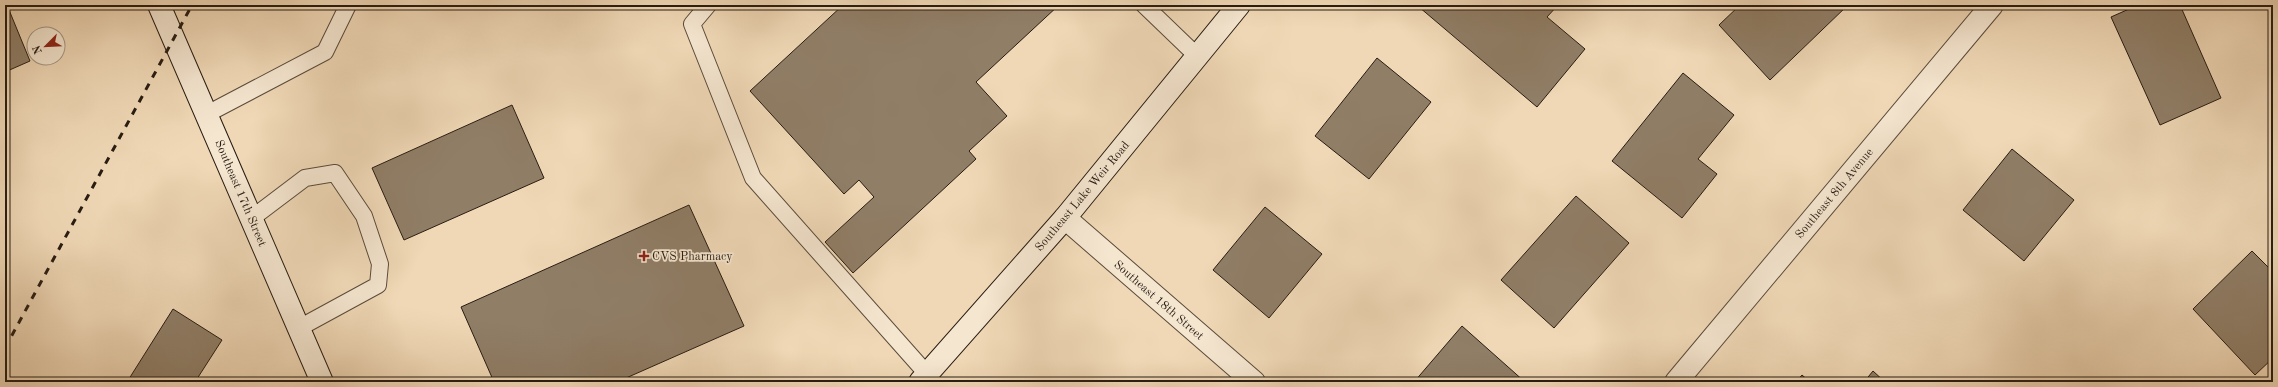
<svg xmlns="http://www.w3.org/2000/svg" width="2278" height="387" font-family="'Old Standard TT',serif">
<rect width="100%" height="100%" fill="#f0d8b6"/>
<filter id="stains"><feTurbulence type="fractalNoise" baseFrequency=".005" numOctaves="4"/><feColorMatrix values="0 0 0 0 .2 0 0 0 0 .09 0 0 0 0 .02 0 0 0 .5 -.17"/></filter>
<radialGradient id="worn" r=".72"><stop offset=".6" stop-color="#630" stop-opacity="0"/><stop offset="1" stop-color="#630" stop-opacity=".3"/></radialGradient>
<path fill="#907e67" stroke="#271c12" d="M5,5H7L30,61L5,72Z
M843,5H1059L976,82L1007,116L969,151L976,159L853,273L825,242L874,197L859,180L844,194L750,91Z
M1421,5H1558L1547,17L1585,49L1537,107L1419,7Z
M1740,5H1848L1770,80L1719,25Z
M2138,5H2180L2221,98L2160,125L2111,17Z
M1377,58L1431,102L1369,179L1315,136Z
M1683,73L1734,115L1698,159L1717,174L1682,218L1612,161Z
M512,105L544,178L404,240L372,168Z
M2012,149L2074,200L2024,261L1963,210Z
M1576,196L1629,243L1554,328L1501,280Z
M689,205L744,326L617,382H494L461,307Z
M1265,207L1322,254L1269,318L1213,270Z
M2252,251L2273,272V358L2255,375L2193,309Z
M173,309L222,340L195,382H127Z
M1462,326L1525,382H1414Z
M1873,371L1885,382H1864Z
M1802,375L1810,382H1796Z"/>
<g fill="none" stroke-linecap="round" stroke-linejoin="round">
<g stroke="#594b3b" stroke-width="18">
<path id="service" d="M708,5L692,24L753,178L927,374
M1144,5L1197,56
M207,114L325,52L348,5
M252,218L305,178L335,173L364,216L380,264L378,285L299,328"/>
</g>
<g stroke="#594b3b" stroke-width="24">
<path id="minor" d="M1065,218L1254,382
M1676,382L1992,5"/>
</g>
<g stroke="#271c12" stroke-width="24">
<path id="secondary" d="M159,5L322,382
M920,382L1065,218L1239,5"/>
</g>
<use href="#service" stroke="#f5e6d0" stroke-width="16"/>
<use href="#minor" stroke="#f5e6d0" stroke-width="22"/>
<use href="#secondary" stroke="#f5e6d0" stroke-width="22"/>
<path stroke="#271c12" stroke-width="3" stroke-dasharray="7 7" stroke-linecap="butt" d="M5,348L192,5"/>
</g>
<path fill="#8f2418" stroke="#f5e6d0" stroke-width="1.5" d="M642 250h4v4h4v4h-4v4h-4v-4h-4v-4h4z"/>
<g text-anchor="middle" stroke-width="3.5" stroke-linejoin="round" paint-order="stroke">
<g font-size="12" fill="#271c12" stroke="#f5e6d0">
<text transform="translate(241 193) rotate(67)" y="4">Southeast 17th Street</text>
<text transform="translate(1834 193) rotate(-50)" y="4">Southeast 8th Avenue</text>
<text transform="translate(1082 196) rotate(-50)" y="4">Southeast Lake Weir Road</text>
<text transform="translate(1159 300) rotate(41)" y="4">Southeast 18th Street</text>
</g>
<g font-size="12" fill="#271c12" stroke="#f5e6d0" text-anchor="start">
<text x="652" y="260">CVS Pharmacy</text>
</g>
</g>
<rect width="2278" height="387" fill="none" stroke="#f0d8b6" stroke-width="20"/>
<rect x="6" y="6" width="2266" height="375" fill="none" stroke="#271c12" stroke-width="2"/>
<rect x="10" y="10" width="2258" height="367" fill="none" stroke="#271c12"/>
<g transform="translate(46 46) rotate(246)"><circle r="19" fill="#f5e6d0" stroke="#a39584"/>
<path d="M0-3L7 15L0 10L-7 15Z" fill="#8f2418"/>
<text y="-6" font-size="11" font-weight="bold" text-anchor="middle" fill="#271c12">N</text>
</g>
<rect width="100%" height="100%" filter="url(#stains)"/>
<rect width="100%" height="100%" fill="url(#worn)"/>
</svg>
